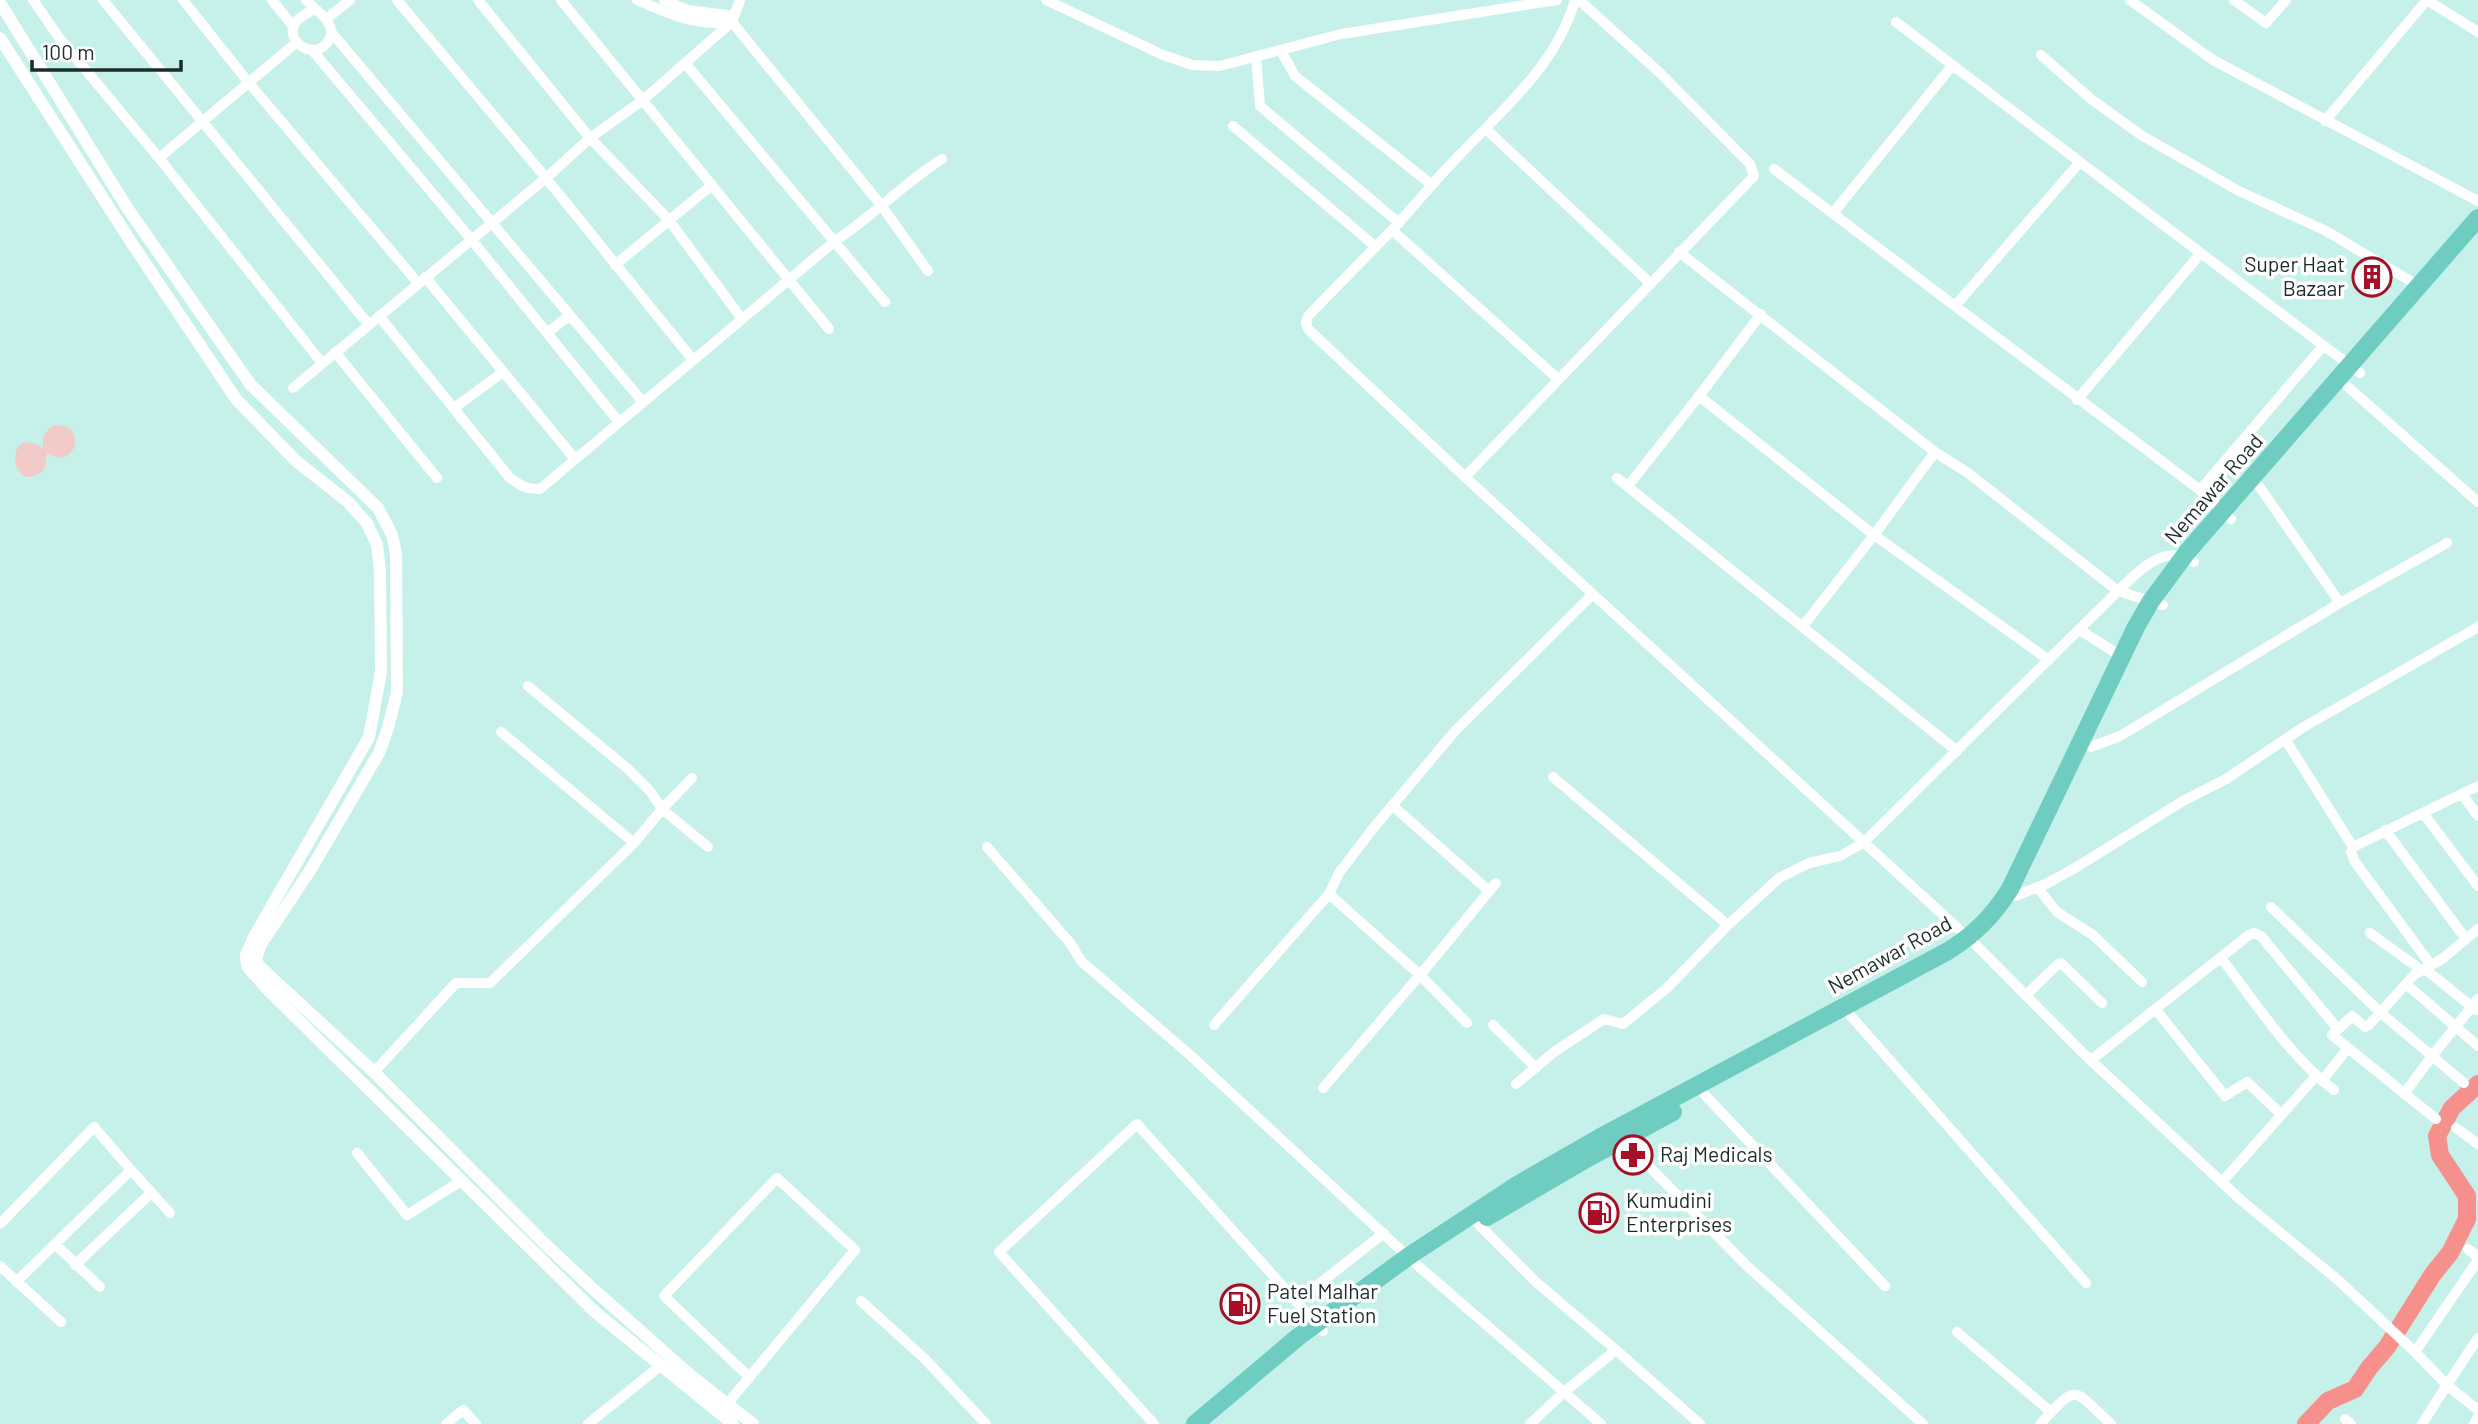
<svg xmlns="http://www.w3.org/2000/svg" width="2478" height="1424" font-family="Barlow,sans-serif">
<rect width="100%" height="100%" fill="#c6f1ea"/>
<path fill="#f2cac7" d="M56,425C89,425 75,472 47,453L45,468C12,504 0,420 43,448C42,437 45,429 56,425Z"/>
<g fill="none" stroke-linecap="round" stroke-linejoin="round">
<path stroke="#f6908c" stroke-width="18" d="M2306,1424L2328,1401L2355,1389L2369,1368L2387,1347L2433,1274L2450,1253L2467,1219V1196L2440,1155L2437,1136L2452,1108L2478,1084"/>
<path stroke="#fff" stroke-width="10" d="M33,0L60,39L159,158L322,363
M103,0L369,325
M183,0L249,83L418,283
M272,0L293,26
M306,0C313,8 325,15 329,24C332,29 332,34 329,40C316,63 282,41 296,22C300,16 308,13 314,9
M397,0L546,178L693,360
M478,0L590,138L668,219L742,319
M561,0L829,329
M637,0C671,14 694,27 732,22L881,205L928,271
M664,0L688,10L734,16
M1046,0L1163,55L1192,65L1220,66L1341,34L1557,0
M1575,0C1555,69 1498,113 1451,164C1430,186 1411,210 1390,232C1363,260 1335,288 1308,316L1306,323L1308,329L1465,477L1975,944L2083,1053L2242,1201L2338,1280L2415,1352L2478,1260
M2130,0L2213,60L2478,201
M2234,0L2266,23L2286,0
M2427,0L2478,32
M326,19L350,0
M332,33L643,402
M312,50L471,239L619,422
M1281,51L1295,76L1432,185
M2041,55L2091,99L2141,135L2239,191L2326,231L2419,286
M1256,57L1260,106L1399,223
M685,63L885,302
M2325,121L2426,1L2425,0
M1233,126L1376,247
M1486,129L1651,284
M159,158L297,42
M2080,162L2360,373
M1774,169L1955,306L2080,162L1896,22
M1833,213L1952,66
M1392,230L1558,379
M1679,252L1935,452L1968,473L2118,591C2138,571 2165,542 2194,562
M615,265L712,185
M425,277L575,459
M1955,306L2200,490L2231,519
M1761,314L1699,396L1874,535L1935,452
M379,316L510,478C520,485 527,490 540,489L835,241C873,216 904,183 942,159
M547,333L570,315
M335,352L437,478
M2348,387L2478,502
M293,388L546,178L590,138L643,100L685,63L732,22L740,0
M2077,400L2201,253
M454,408L503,372
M1465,477L1754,176L1750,164L1659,72L1579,0
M1617,478L1957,751
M1628,486L1699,396
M2259,486L2340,603
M2200,490L2323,346
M1803,626L1874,535L2049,660
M2080,630L2122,657
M528,686L628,769L650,791L662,809L708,847
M501,732L634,843
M2285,739L2353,847
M2091,747L2120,736L2340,603L2447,543
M1553,777L1728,925
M2478,786L2353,847L2351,852L2355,862L2431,965L2442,959L2478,929
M2462,794L2478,816
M1392,805L1489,891
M2423,813L2478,886
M2385,830L2466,939
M987,847L1071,944L1081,961L1190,1055L1417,1265L1601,1424
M1496,883L1420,975L1329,894L1339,873L1371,831L1455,731L1593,594
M2037,887L2057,912L2093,935L2142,982
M2015,896L2046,884L2075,868L2183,801L2226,779L2302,728L2478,627
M2271,907L2381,1013L2432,1056L2404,1094
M2370,933L2420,969
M2221,958C2256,1003 2289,1056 2334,1090
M2431,965L2414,975L2369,1025L2365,1027L2352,1016L2332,1035L2436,1119
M2425,969L2476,1010
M2406,984L2478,1046
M2026,995L2058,964L2061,963L2102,1003
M2156,1010L2225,1096L2247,1082L2281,1114
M1850,1015L2086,1283
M1214,1025L1329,894
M1493,1025L1536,1068
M2091,1060L2249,935L2254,933L2261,936L2337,1028
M374,1072L456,983H490L634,843L662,809L692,778
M2322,1081L2347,1049
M2464,1083L2432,1056L2478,999
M1516,1084L1554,1052L1604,1019L1623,1024L1667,988L1728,925L1779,878L1809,863L1840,856L1863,843L2118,591L2163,605
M1323,1088L1420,975L1467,1023
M1704,1094L1885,1286
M2456,1128L2478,1144
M1623,1140L1747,1266L1923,1424
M357,1153L407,1215L461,1181
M2222,1182L2315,1077
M1477,1223L1536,1282L1616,1350
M0,1224L94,1127L131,1170
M56,1245L100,1287
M2468,1249L2478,1257
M75,1265L151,1193
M0,1266L61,1322
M16,1282L131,1170L170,1213
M861,1301L925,1359L986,1424
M1296,1302L1384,1233
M1957,1332L2051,1412
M2415,1352L2447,1385L2478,1338
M723,1409L855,1250L777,1178L664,1296L748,1376
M2345,1419L2351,1424
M446,1424L463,1410L476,1424
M588,1424L659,1367
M1154,1424L999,1252L1137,1124L1323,1331
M1530,1424L1563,1393L1616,1350L1700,1424
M2040,1424C2079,1383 2071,1387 2111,1424
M2422,1424L2447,1385L2478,1410
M2474,1424L2478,1417"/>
<path stroke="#fff" stroke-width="12" d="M0,3L128,209L250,384L378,508L392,535L396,553L397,692L388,728L379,753L311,869L260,946L256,960L259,966L374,1072L545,1244L592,1288L689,1374L753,1424
M0,38L133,245L236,399L296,461L347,501L367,523L377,545L380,571L381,672L369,737L255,935L246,955L247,966L266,988L595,1312L733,1424"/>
<path stroke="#6fccc0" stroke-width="18" d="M1487,1217L1588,1158L1673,1112
M1195,1424L1298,1337L1409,1256L1517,1185L1599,1138L1948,951C1975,934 1993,916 2010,889L2136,627L2151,601L2188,551L2478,218"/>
</g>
<defs>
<g id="building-ring" transform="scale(2.0125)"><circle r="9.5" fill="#fff" stroke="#a70f25" stroke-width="1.5"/><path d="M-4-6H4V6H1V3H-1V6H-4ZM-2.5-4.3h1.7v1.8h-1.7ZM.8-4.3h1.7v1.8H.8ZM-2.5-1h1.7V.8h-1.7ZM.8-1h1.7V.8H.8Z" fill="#a70f25"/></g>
<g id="pharmacy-ring" transform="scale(2.0125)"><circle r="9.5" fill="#fff" stroke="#a70f25" stroke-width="1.5"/><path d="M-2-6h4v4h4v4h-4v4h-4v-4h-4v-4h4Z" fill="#a70f25"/></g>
<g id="fuel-ring" transform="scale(2.0125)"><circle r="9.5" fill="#fff" stroke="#a70f25" stroke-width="1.5"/><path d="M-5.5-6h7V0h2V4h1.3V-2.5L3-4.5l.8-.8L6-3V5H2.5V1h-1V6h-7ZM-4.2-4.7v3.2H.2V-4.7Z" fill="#a70f25"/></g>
</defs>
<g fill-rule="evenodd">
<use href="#building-ring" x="2372" y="277"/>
<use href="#pharmacy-ring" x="1633" y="1155"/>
<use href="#fuel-ring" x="1599" y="1213"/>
<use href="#fuel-ring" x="1240" y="1304"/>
</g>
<g text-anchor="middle" stroke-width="7" stroke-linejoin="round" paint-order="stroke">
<g font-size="21" fill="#1b2c29" stroke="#fff" text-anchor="start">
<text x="2345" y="272" text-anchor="end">Super Haat<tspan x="2345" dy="24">Bazaar</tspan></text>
<text x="1660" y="1162">Raj Medicals</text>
<text x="1626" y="1208">Kumudini<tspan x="1626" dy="24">Enterprises</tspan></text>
<text x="1267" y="1299">Patel Malhar<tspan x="1267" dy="24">Fuel Station</tspan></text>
</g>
<g font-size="21" fill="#1b2c29" stroke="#fff">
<text transform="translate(2214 489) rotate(-49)" y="7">Nemawar Road</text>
<text transform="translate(1890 955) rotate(-29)" y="7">Nemawar Road</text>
</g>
</g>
<path d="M32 60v10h149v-10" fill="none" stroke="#1b2c29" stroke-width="3.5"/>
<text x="42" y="60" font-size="21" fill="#1b2c29" stroke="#ffffff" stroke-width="5" paint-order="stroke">100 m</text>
</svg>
